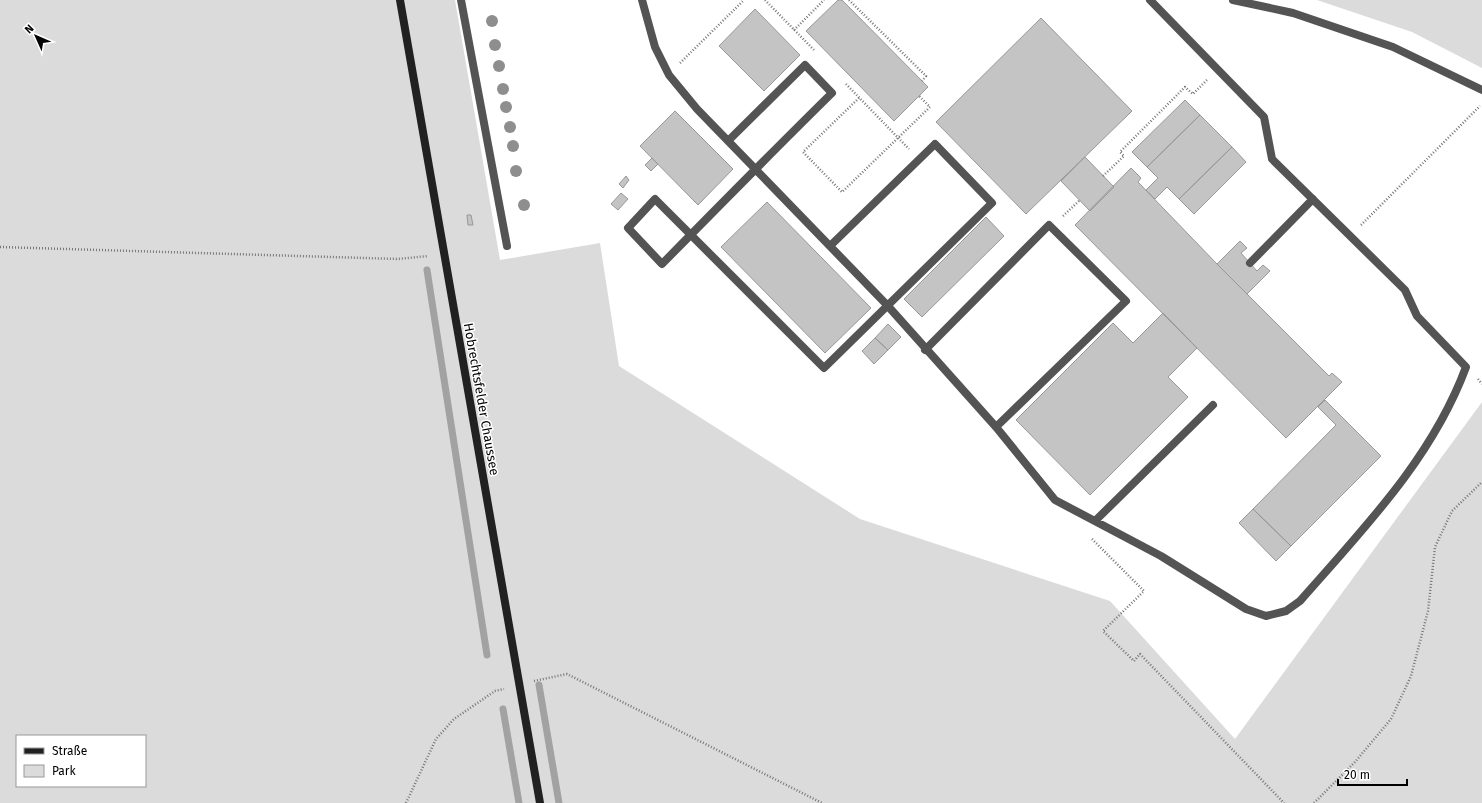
<svg xmlns="http://www.w3.org/2000/svg" width="1482" height="803" font-family="'Fira Sans',sans-serif">
<rect width="100%" height="100%" fill="#fff"/>
<path fill="#dbdbdb" fill-rule="evenodd" d="M0,0H455L500,260L600,243L619,366L860,519L1110,601L1235,739L1482,402V803H0ZM17,736H145V786H17Z
M1317,0H1482V68L1412,32Z"/>
<g fill="none" stroke-linecap="round" stroke-linejoin="round">
<path stroke="#a2a2a2" stroke-width="7" d="M427,270L487,655
M539,685L559,803
M503,709L519,803"/>
</g>
<path fill="#c4c4c4" stroke="#989898" d="M838,0H842L928,87L894,121L806,31Z
M755,9L800,55L764,91L719,46Z
M1041,18L1132,111L1026,214L936,122Z
M1185,100L1200,115L1147,167L1132,152Z
M675,111L733,169L698,205L640,146Z
M1200,115L1232,147L1179,199L1167,187L1155,199L1146,190L1158,178L1147,167Z
M1232,147L1246,162L1194,214L1179,199Z
M1085,157L1114,187L1090,211L1061,181Z
M652,158L658,164L651,171L645,165Z
M1131,168L1141,178L1138,182L1217,264L1329,376L1332,373L1342,382L1286,438L1075,225Z
M626,176L629,180L623,188L619,184Z
M621,193L628,199L618,210L611,204Z
M767,202L871,308L825,353L721,247Z
M467,215H471L473,225H468Z
M986,217L1004,236L922,317L904,299Z
M1240,241L1247,248L1241,253L1257,271L1263,265L1270,271L1247,294L1217,264Z
M1163,313L1197,348L1168,377L1188,397L1090,495L1016,420L1113,323L1133,343Z
M888,324L901,337L888,350L875,338Z
M875,338L888,350L874,364L862,351Z
M1325,400L1381,456L1291,546L1253,509L1336,425L1318,407Z
M1253,509L1291,546L1276,561L1239,523Z"/>
<g fill="none" stroke-linecap="round" stroke-linejoin="round">
<path stroke="#767676" stroke-width="2.5" stroke-dasharray="1 2" stroke-linecap="butt" d="M765,0L815,51
M849,0L926,76L922,81
M794,30L824,0
M680,63L744,0
M846,84L909,149
M859,98L803,152L842,192L930,107L919,96
M1103,176L1124,156L1120,152L1185,87L1193,94L1207,80
M1063,216L1080,200
M1361,225L1480,106
M0,247L398,259L428,256
M1478,379L1482,384
M1092,539L1144,591L1103,631L1134,661L1140,654L1284,803
M534,681L567,674L822,803
M406,803L436,739L454,719L495,691L504,689
M1314,803L1355,762L1391,719L1411,676L1428,611L1435,547L1452,511L1482,482"/>
<path stroke="#545454" stroke-width="8" d="M461,0L507,246
M642,0L655,47L669,75L697,109L887,305L996,427L1055,500L1161,556L1246,609L1266,616L1286,611L1300,601C1363,529 1432,459 1466,367L1417,316L1405,290L1272,159L1264,117L1150,0
M1233,0L1293,13L1393,47L1482,90
M728,141L805,65L832,93C775,149 719,206 662,264L628,228L655,199L824,368L992,203L935,144L830,246
M1250,263L1313,199
M925,350L1049,225L1126,301L996,427
M1095,521L1213,405"/>
<path stroke="#212121" stroke-width="8" d="M400,0L540,803"/>
</g>
<g fill="#8e8e8e">
<circle cx="492" cy="21" r="6"/>
<circle cx="495" cy="45" r="6"/>
<circle cx="499" cy="66" r="6"/>
<circle cx="503" cy="89" r="6"/>
<circle cx="506" cy="107" r="6"/>
<circle cx="510" cy="127" r="6"/>
<circle cx="513" cy="146" r="6"/>
<circle cx="516" cy="171" r="6"/>
<circle cx="524" cy="205" r="6"/>
</g>
<g text-anchor="middle" stroke-width="3" stroke-linejoin="round" paint-order="stroke">
<g font-size="13" fill="#000" stroke="#fff">
<text transform="translate(482 399) rotate(80)" y="5">Hobrechtsfelder Chaussee</text>
</g>
</g>
<rect x="16" y="735" width="130" height="52" fill="#ffffff" stroke="#999999"/>
<rect x="24" y="748" width="20" height="6" fill="#212121" stroke="#999999"/>
<text x="52" y="755" font-size="12" fill="#000000">Straße</text>
<rect x="24" y="765" width="20" height="12" fill="#dbdbdb" stroke="#999999"/>
<text x="52" y="775" font-size="12" fill="#000000">Park</text>
<g transform="translate(36 36) rotate(315)" stroke="#ffffff" stroke-width="3" paint-order="stroke">
<path d="M0-3L7 15L0 10L-7 15Z" fill="#000000"/>
<text y="-6" font-size="11" font-weight="bold" text-anchor="middle" fill="#000000">N</text>
</g>
<path d="M1338 779v6h69v-6" fill="none" stroke="#000000" stroke-width="2"/>
<text x="1344" y="779" font-size="12" fill="#000000" stroke="#ffffff" stroke-width="3" paint-order="stroke">20 m</text>
</svg>
